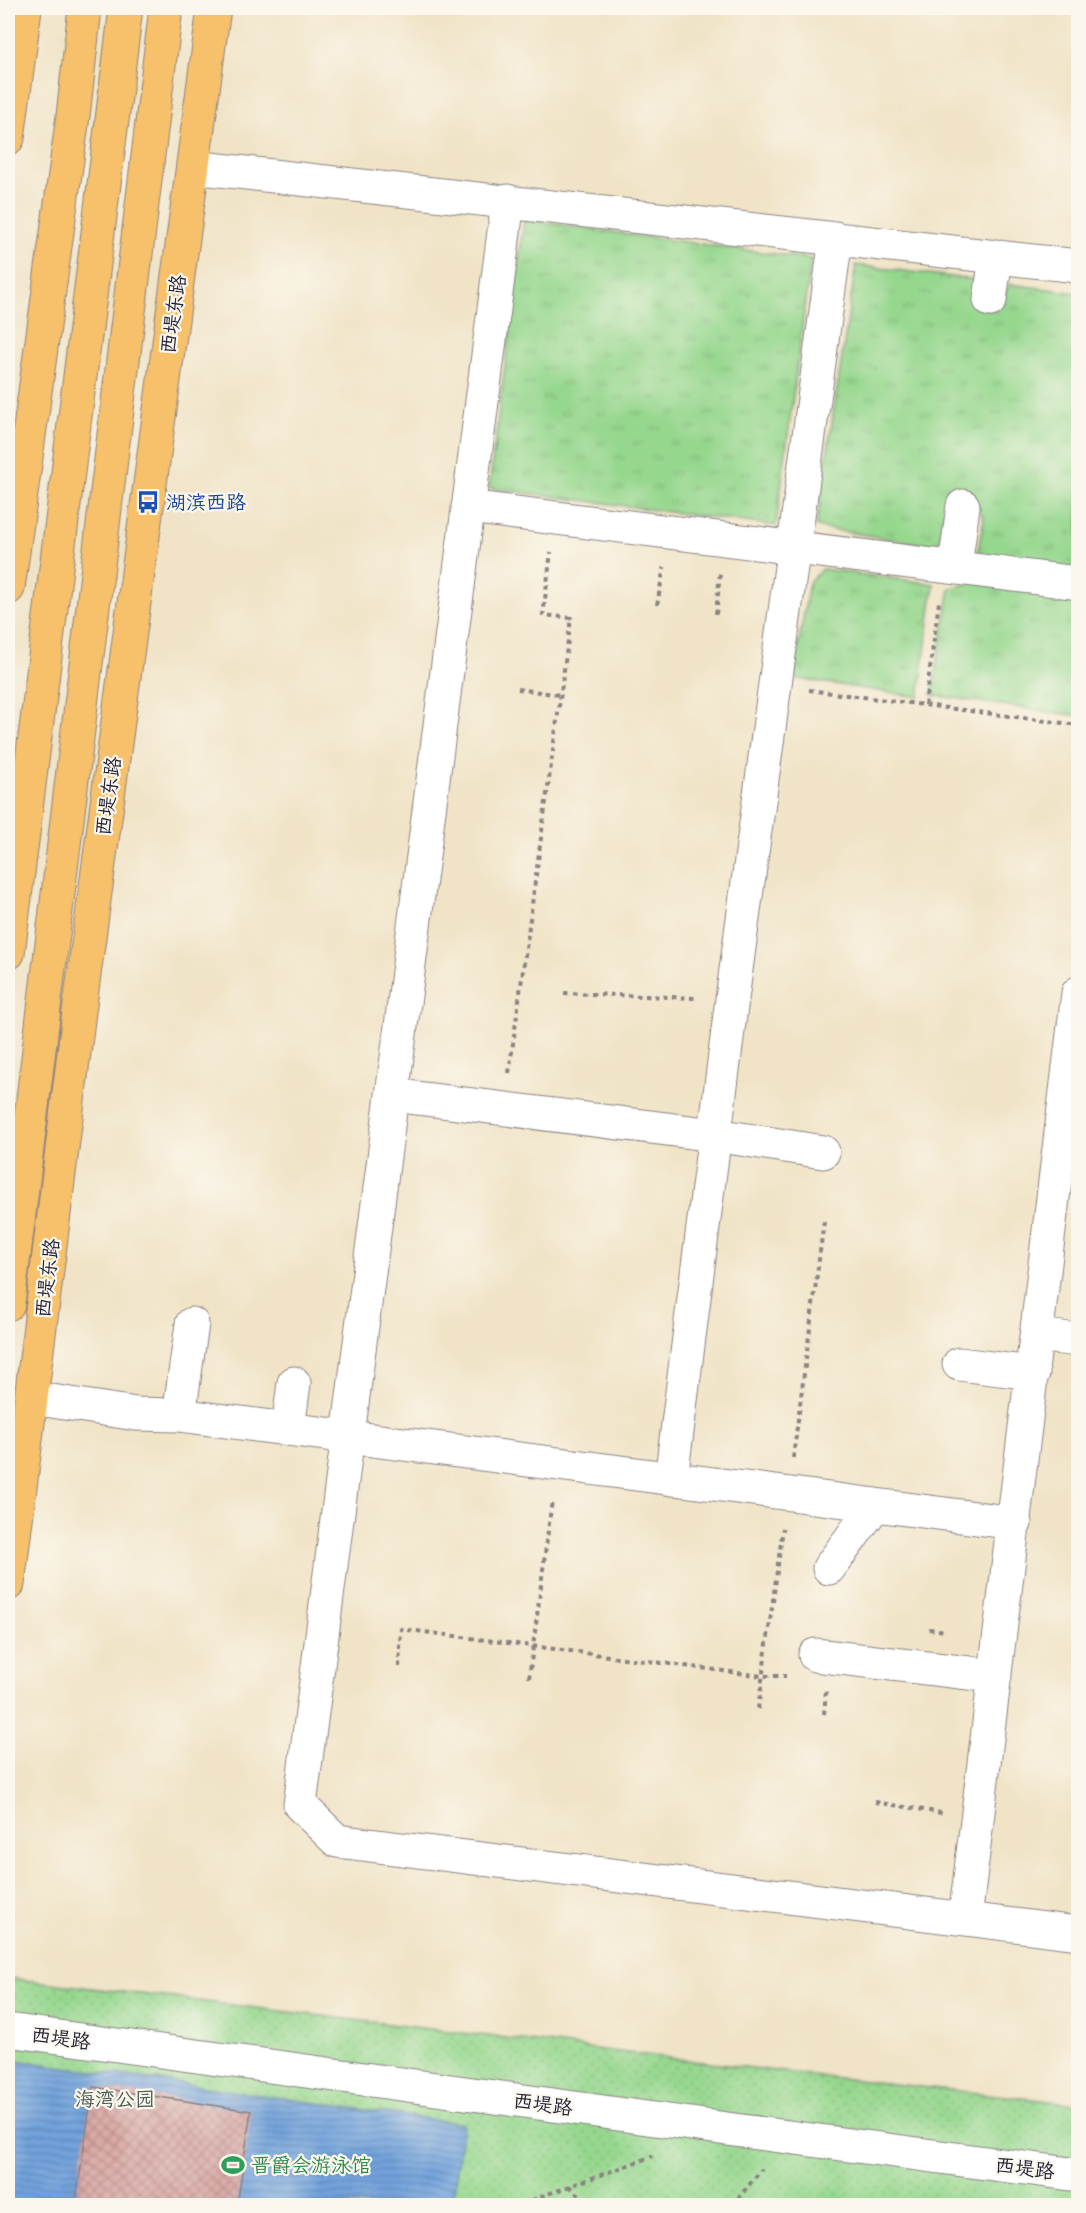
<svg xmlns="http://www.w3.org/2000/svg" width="1086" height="2213" font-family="'Balsamiq Sans','LXGW WenKai TC',sans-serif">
<defs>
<pattern id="grass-tufts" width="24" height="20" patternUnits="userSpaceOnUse" patternTransform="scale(1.5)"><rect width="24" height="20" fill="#96d78e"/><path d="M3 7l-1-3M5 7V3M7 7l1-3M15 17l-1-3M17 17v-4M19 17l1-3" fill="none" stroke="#81b87b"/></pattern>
<pattern id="park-dots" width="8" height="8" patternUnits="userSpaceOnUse" patternTransform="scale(1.5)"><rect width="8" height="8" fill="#96d78e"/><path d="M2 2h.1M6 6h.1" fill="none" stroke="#81b87b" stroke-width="1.8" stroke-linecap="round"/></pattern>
<pattern id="water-rules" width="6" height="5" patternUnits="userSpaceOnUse" patternTransform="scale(1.5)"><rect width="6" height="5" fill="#72a3dc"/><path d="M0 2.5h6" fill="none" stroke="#5d84b4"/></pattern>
<pattern id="building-cross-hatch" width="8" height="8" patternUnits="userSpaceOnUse" patternTransform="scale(1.5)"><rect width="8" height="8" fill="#d8a4a1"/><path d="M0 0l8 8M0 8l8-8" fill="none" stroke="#af8584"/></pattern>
</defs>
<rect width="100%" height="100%" fill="#fbf7ec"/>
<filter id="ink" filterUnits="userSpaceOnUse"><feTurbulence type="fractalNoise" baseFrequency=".0167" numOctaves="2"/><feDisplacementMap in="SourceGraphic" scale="12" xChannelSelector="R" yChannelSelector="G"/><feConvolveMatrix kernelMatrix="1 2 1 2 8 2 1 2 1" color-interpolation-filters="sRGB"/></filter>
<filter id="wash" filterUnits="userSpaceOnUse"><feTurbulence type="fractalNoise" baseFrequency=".008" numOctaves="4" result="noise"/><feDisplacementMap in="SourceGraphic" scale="24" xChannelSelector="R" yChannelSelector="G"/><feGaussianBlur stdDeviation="1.35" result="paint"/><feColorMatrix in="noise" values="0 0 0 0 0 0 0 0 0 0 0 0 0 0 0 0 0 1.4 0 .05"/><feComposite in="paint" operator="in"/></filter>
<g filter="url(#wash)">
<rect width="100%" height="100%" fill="#f0e3c6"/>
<path fill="url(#grass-tufts)" stroke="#5c7c64" stroke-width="1.5" d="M524,220L811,259L776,526L489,488Z
M856,265L975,280L974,307L998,311L1009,284L1078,293V574L976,560L984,519L971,493L948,488L939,547L816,527Z
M822,569L934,584L919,697L793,678L809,583Z
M977,582L1078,601V716L932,695L950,588Z"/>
<path fill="url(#park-dots)" stroke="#5c7c64" stroke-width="1.5" d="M8,1978L801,2074L1078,2104V2205L8,2206Z"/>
<path fill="url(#water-rules)" stroke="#4a628c" stroke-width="1.5" d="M8,2059L463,2124L452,2205L8,2206Z"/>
<g id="blocks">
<path fill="url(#building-cross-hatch)" d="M93,2087L251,2111L237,2206H75Z"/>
</g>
</g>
<g filter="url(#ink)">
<use href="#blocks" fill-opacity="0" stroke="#898280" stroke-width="1.5"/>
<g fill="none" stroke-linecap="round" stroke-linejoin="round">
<g stroke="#898280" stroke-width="35">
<path id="minor" d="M193,167L1078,266
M508,201L300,1805L337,1841L1078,1933
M990,300L996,256
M468,507L1078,583
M955,567L963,506
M392,1095L715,1135L823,1152
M1037,1335L1078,1340
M959,1364L1033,1373
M32,1398L136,1414L179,1415L1015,1523
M179,1415L192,1324
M288,1429L294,1383
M671,1479L732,999L836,238
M829,1568L875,1505
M815,1655L995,1676
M965,1919L1078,993
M8,2030L727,2129L1078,2175"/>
</g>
<g stroke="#898280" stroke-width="35">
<path id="major" d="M8,138L25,8
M8,588L73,116L85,8
M8,953L126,8
M8,1304L166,8
M8,1584L79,1012L214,8"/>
</g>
<path stroke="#898280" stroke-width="4" stroke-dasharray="4.5 4.5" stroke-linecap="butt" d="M657,605L664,567
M716,614L720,573
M518,689L560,695
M809,690L1078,725
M925,705L939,602
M564,993L696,998
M509,1073L571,618L543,615L551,552
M793,1458L824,1221
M929,1629L946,1631
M399,1667L401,1629L762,1676H786
M529,1678L552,1500
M758,1709L783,1528
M824,1714L826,1690
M875,1802L942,1813
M569,2186L592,2206
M515,2206L653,2156
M732,2206L762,2169"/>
<use href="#minor" stroke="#fff" stroke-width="33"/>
<use href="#major" stroke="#f7c06b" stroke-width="33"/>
</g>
</g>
<defs>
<g id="bus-bare" transform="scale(1.8)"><path d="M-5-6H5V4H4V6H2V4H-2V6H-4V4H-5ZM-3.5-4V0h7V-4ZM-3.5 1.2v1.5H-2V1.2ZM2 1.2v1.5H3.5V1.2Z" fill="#1a4fb4" stroke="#fbf7ec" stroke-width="2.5" paint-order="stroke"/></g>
<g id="stadium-bare" transform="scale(1.8)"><path d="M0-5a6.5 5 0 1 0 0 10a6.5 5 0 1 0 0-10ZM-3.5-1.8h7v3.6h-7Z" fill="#2e9e5b" stroke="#fbf7ec" stroke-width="2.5" paint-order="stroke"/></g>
</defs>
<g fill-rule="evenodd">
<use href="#bus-bare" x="148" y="502"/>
<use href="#stadium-bare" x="233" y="2165"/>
</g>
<g text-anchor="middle" stroke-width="4.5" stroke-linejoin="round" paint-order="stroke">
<g font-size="20" fill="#22223b" stroke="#fbf7ec">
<text transform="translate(173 314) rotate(-82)" y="7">西堤东路</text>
<text transform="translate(108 796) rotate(-82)" y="7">西堤东路</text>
<text transform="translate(47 1278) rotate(-83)" y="7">西堤东路</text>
<text transform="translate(61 2038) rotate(8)" y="7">西堤路</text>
<text transform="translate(543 2104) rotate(8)" y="7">西堤路</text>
<text transform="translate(1025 2168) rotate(7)" y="7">西堤路</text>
</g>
<g font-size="20" fill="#164399" stroke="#fbf7ec" text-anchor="start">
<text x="166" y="509">湖滨西路</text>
</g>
<g font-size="20" fill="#455854" stroke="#fbf7ec">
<text x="115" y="2106">海湾公园</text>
</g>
<g font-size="20" fill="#27864d" stroke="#fbf7ec" text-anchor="start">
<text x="251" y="2172">晋爵会游泳馆</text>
</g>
</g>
<rect width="1086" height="2213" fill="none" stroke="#fbf7ec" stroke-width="30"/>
</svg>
